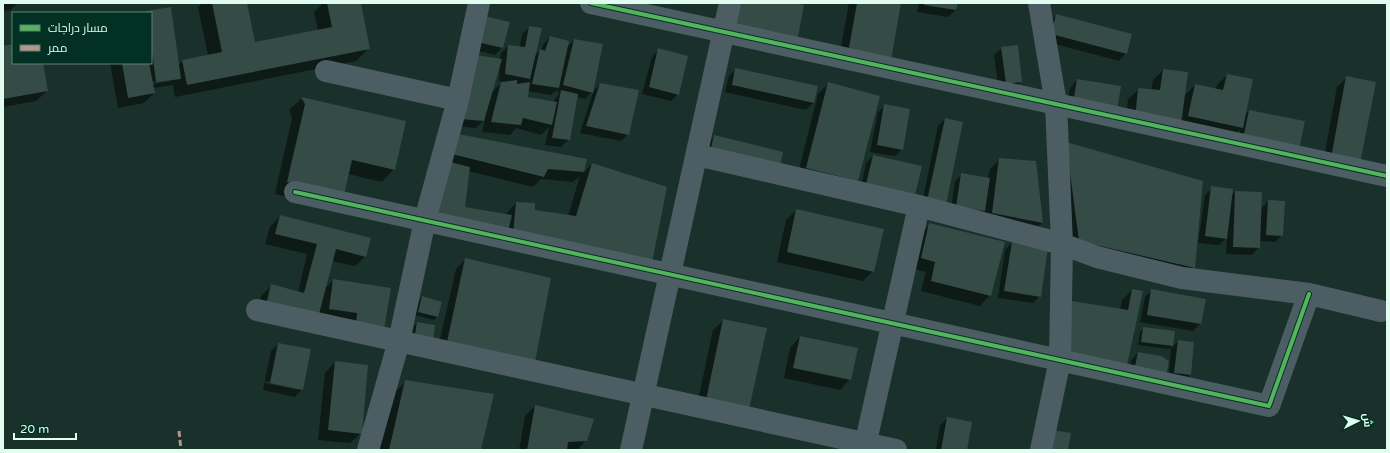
<svg xmlns="http://www.w3.org/2000/svg" width="1390" height="453" font-family="'Varela Round',Cairo,sans-serif">
<rect width="100%" height="100%" fill="#19312a"/>
<path fill="#0007" fill-rule="evenodd" d="M3,3H17L11,10L3,11Z
M203,3H246L255,43L318,31L314,12L323,3H360L369,48L356,61L175,97L173,85L153,88L154,93L144,103L118,108L110,63H151V13H145L147,11L170,8L178,66L183,60L208,55L198,7ZM172,79V81L152,84L151,82Z
M849,3H900L838,63Z
M919,3H957L956,10L948,17L917,12Z
M1056,15L1126,53L1119,61L1044,41L1049,22Z
M484,18L502,48L495,55L471,49Z
M530,27L534,56L541,50L543,45L550,37L567,47L574,40L592,92L585,99L577,97L569,139L561,147L545,145L549,127L541,135L516,128L510,135L482,132L485,119L476,128L454,126L500,60L501,53L508,46L520,47L522,34ZM500,66L499,81L502,82L491,93ZM558,89L557,92L560,93L555,99L554,102L527,97L528,91L551,95Z
M13,45V63H42L47,91L36,101L3,107V47Z
M1002,48L1021,81L1014,89L999,90L994,55Z
M659,49L678,94L671,101L642,94L652,57Z
M736,69L817,87L813,103L806,110L725,92L729,76Z
M1163,70L1186,73L1184,96L1195,85L1216,89L1217,85L1227,75L1244,116L1249,111L1303,121L1237,146L1240,129L1232,138L1125,129L1128,99L1139,89L1151,90L1153,80Z
M1347,77L1359,163L1322,168L1337,87Z
M1077,80L1119,87L1066,110L1070,88Z
M600,84L628,134L621,141L580,133L593,92Z
M828,84L847,191L797,178L818,94Z
M302,98L394,169L382,182L348,174L331,207L275,194L292,118L289,110Z
M885,105L902,149L895,156L870,152L878,112Z
M945,119V205L921,208L938,126Z
M458,135L586,160L583,173L592,164L651,263L426,228ZM469,171L533,187L541,179L573,182L580,176L568,216L534,210L516,203L505,215L464,208Z
M715,136L782,153L705,155L708,143Z
M1054,155L1194,267L1181,280L1067,253Z
M873,156L920,167L860,191L866,163Z
M1000,159L1035,162L1042,223L1032,233L982,223L984,211L977,218L950,214L955,181L962,174L988,178L990,169Z
M1212,188L1231,196L1235,192L1260,210L1268,201L1282,235L1275,242L1259,241V247L1252,255L1226,254L1227,238L1219,245L1198,243L1205,195Z
M796,210L873,271L863,281L777,262L786,220Z
M280,216L366,256L355,266L332,261L325,288L334,280L383,329L256,315L261,296L271,286L298,292L307,254L265,244L270,227Z
M930,225L990,295L980,306L921,291L926,272L911,268L919,235Z
M1012,243L1040,296L1033,303L998,298L1005,250Z
M466,259L549,279L437,352L456,269Z
M1132,290L1126,365L1120,310L1122,300Z
M1152,290L1205,299L1200,324L1193,331L1140,322L1145,297Z
M422,297L437,317L434,320L415,315L419,301Z
M724,320L765,329L696,410L713,330Z
M417,323L434,326L411,344L414,326Z
M1143,328L1174,332L1172,348L1178,341L1190,375L1183,382L1168,380L1170,363H1168L1128,378L1131,360L1138,353L1161,357L1170,362L1171,346L1169,349L1138,345L1140,332Z
M800,337L850,379L840,390L784,378L790,348Z
M278,344L302,389L295,397L263,390L271,351ZM265,381L298,388V390L265,383Z
M335,362L361,433L350,443L318,440L325,373Z
M406,381L480,450H380L393,394Z
M535,406L586,440L577,450H519L525,416Z
M947,418L966,450H936L940,426Z"/>
<path fill="#354b46" d="M212,3H247L255,42L332,27L327,3H361L370,49L187,85L182,60L222,52Z
M738,3H794L804,5L798,37L734,24Z
M857,3H901L891,60L848,53Z
M924,3H958L956,10L924,5Z
M171,7L181,79L156,82L151,44V13H146V11Z
M1056,14L1132,34L1127,54L1051,34Z
M484,16L510,22L503,48L477,42Z
M529,26L542,28L530,79L505,74L508,45L525,47Z
M550,36L569,41L559,88L532,84L540,49L545,51Z
M574,39L603,44L593,93L563,85Z
M13,44V63H43L48,91L3,99V46Z
M1018,45L1022,82L1006,84L1001,47Z
M658,48L688,56L679,95L649,87Z
M476,55L502,59L484,121L460,119Z
M122,63H149L155,93L128,98Z
M735,68L818,86L814,103L732,85Z
M1163,69L1188,72L1181,125L1135,119L1138,88L1160,90Z
M1227,74L1253,79L1243,128L1188,116L1195,84L1223,90Z
M1346,76L1376,82L1360,164L1331,158Z
M1077,79L1121,86L1117,110L1073,103Z
M517,80V84L530,82L528,97L557,102L552,125L523,118L521,125L491,122L501,82Z
M828,82L880,96L858,181L806,168Z
M600,83L639,90L629,135L586,126Z
M561,90L578,94L570,140L552,138Z
M301,97L406,121L395,170L352,160L344,195L287,182L305,104Z
M884,104L910,109L903,150L877,145Z
M1249,110L1305,121L1299,150L1243,139Z
M945,118L963,122L946,205L927,201Z
M458,134L587,159L584,172L548,169L544,177L452,154Z
M714,135L783,152L780,166L711,148Z
M1066,142L1203,181L1195,268L1079,241Z
M873,155L922,166L915,195L866,184Z
M999,158L1036,161L1043,223L992,213Z
M450,162L470,167L465,207L512,215L508,232L436,217Z
M592,163L667,187L652,263L513,234L516,202L535,203V210L576,216Z
M961,173L990,178L985,211L956,207Z
M1211,186L1233,189L1227,239L1205,236Z
M1235,191L1262,192L1260,248L1233,247Z
M1268,200L1285,201L1283,236L1266,235Z
M796,209L884,229L874,272L787,252Z
M280,215L371,238L366,257L336,249L318,318L266,305L271,284L304,293L317,244L275,234Z
M929,223L1005,242L991,296L931,281L935,262L921,258Z
M1012,242L1048,248L1041,297L1004,291Z
M465,258L551,278L535,362L447,342Z
M333,279L391,288L384,330L356,325L357,313L329,309Z
M1132,289L1143,291L1127,365L1068,353L1072,301L1128,310Z
M1151,289L1206,299L1201,324L1147,315Z
M422,296L442,302L438,317L418,312Z
M723,319L767,328L749,409L706,400Z
M417,322L435,325L433,343L414,340Z
M1143,327L1175,331L1173,346L1141,342Z
M800,336L858,348L851,380L793,368Z
M1178,340L1194,342L1191,375L1174,373Z
M278,343L311,349L303,390L270,383Z
M1138,352L1161,356L1169,361L1166,377L1134,371Z
M335,361L368,365L362,434L328,430Z
M405,380L494,394L481,450H389Z
M535,405L594,419L587,441L568,442L567,450H527Z
M947,417L972,422L967,450H941Z
M1052,430L1071,433L1068,450H1048Z"/>
<g fill="none" stroke-linecap="round" stroke-linejoin="round">
<path stroke="#4c5e64" stroke-width="22" d="M591,3L1387,176
M1039,3L1056,104L1062,244L1060,360L1041,450
M326,71L458,100
M697,155L919,206L1062,244L1097,257L1182,278L1309,294L1381,311
M295,192L1269,406L1309,294
M257,310L896,450
M368,450L399,341L425,220L458,100L479,3
M631,450L730,3
M864,450L919,206"/>
<path stroke="#b2968c" stroke-width="3" stroke-dasharray="6 3" stroke-linecap="butt" d="M179,431L181,450"/>
<g stroke="#023123" stroke-width="6">
<path id="cycleway" d="M591,3L1387,176
M295,192L1269,406L1309,294"/>
</g>
<use href="#cycleway" stroke="#56b35d" stroke-width="4"/>
</g>
<rect width="1390" height="453" fill="none" stroke="#e0fdf0" stroke-width="8"/>
<rect x="12" y="12" width="140" height="52" fill="#023123" stroke="#5b8375"/>
<rect x="20" y="25" width="20" height="6" fill="#56b35d" stroke="#5b8375"/>
<text x="48" y="32" font-size="12" fill="#e0fdf0">مسار دراجات</text>
<rect x="20" y="45" width="20" height="6" fill="#b2968c" stroke="#5b8375"/>
<text x="48" y="52" font-size="12" fill="#e0fdf0">ممر</text>
<g transform="translate(1358 421) rotate(85)" stroke="#023123" stroke-width="3" paint-order="stroke">
<path d="M0-3L7 15L0 10L-7 15Z" fill="#e0fdf0"/>
<text y="-6" font-size="11" font-weight="bold" text-anchor="middle" fill="#e0fdf0">ش</text>
</g>
<path d="M14 433v6h62v-6" fill="none" stroke="#e0fdf0" stroke-width="2"/>
<text x="20" y="433" font-size="12" fill="#e0fdf0" stroke="#023123" stroke-width="3" paint-order="stroke">20 m</text>
</svg>
